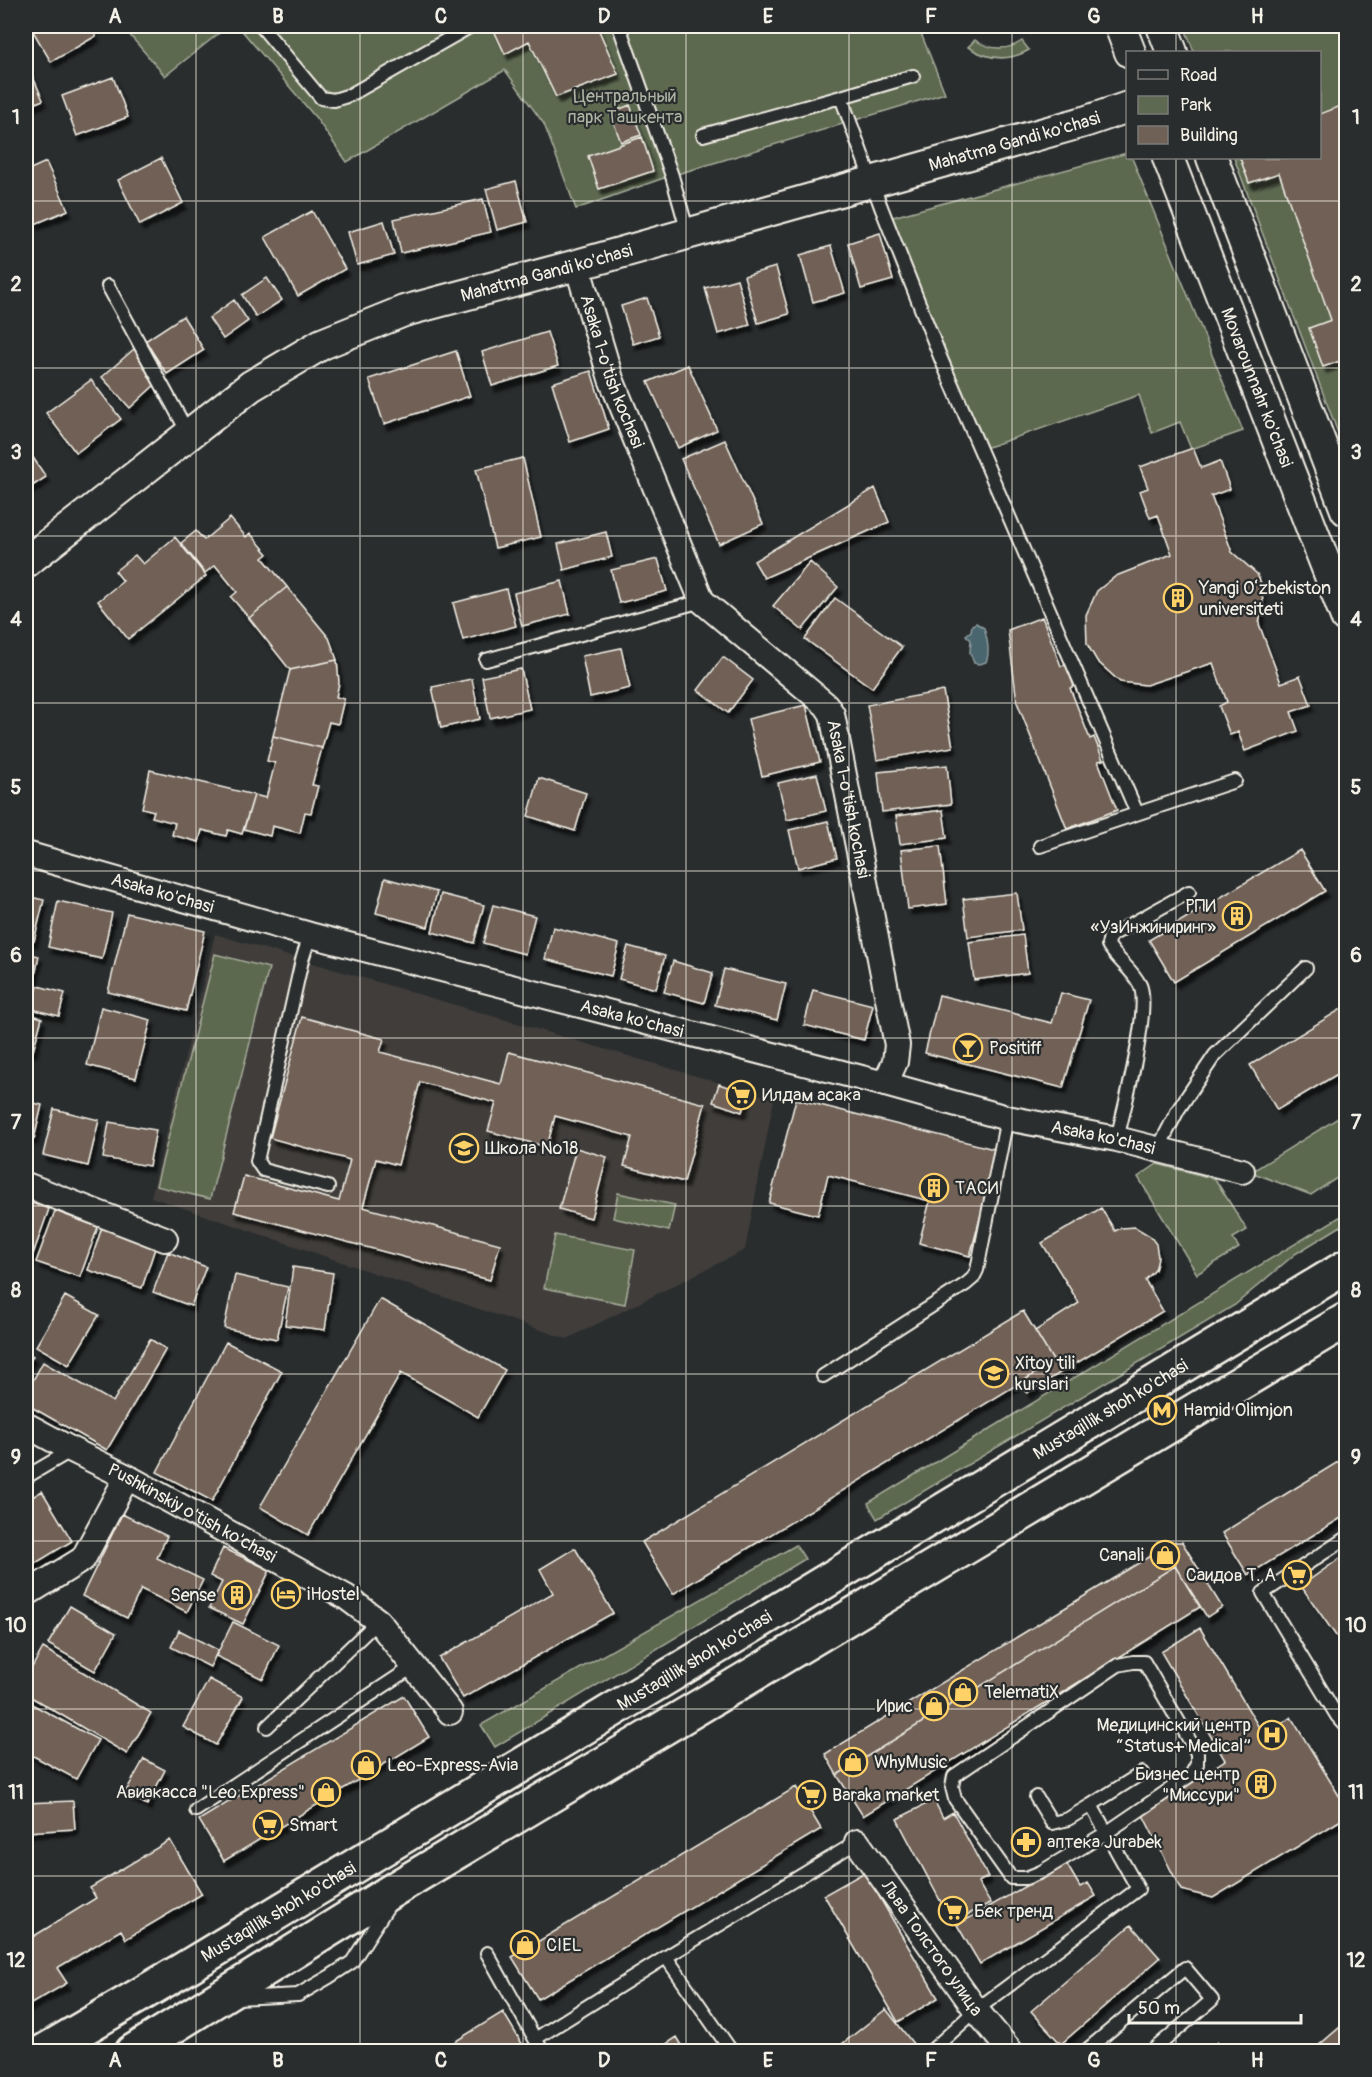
<svg xmlns="http://www.w3.org/2000/svg" width="1372" height="2077" font-family="Pangolin,sans-serif">
<defs>
<filter id="shadow"><feDropShadow dx="3.5" dy="6" stdDeviation="1.5" flood-color="#0009"/></filter>
</defs>
<rect width="100%" height="100%" fill="#2a2d2e"/>
<filter id="ink" filterUnits="userSpaceOnUse"><feTurbulence type="fractalNoise" baseFrequency=".0167" numOctaves="2"/><feDisplacementMap in="SourceGraphic" scale="12" xChannelSelector="R" yChannelSelector="G"/><feConvolveMatrix kernelMatrix="1 2 1 2 8 2 1 2 1" color-interpolation-filters="sRGB"/></filter>
<g filter="url(#ink)">
<path fill="#3f3d3a" d="M215,934L774,1099L745,1250L567,1339L151,1197Z"/>
<path fill="#5d6950" stroke="#a8ad9c" stroke-width="1.5" d="M122,26H228L165,76Z
M238,26H918L945,93L661,179L576,209L544,124L505,70L347,162L316,118Z
M1184,26H1346V454L1234,158H1320V52H1194Z
M975,40C990,50 1007,51 1022,41L1029,50C1008,62 988,60 968,47Z
M1127,153L1128,158H1132L1243,431L1191,449L1180,422L1152,433L1139,395L985,448L889,218Z
M215,954L269,968L210,1199L156,1186Z
M1346,1113V1172L1311,1195L1251,1172Z
M1157,1164L1215,1179L1247,1230L1233,1238L1239,1248L1197,1274L1138,1177Z
M618,1193L675,1205L669,1231L613,1218Z
M1346,1213V1223L1295,1254L1235,1305L877,1519L868,1503Z
M555,1235L635,1250L625,1304L544,1288Z
M796,1545L805,1559L495,1747L481,1725Z"/>
<path fill="#4a656e" stroke="#8e9d9f" stroke-width="1.5" d="M976,623L984,628C987,638 990,653 986,662L980,664L974,663L970,652L971,640L966,635L971,631L972,625Z"/>
<path fill="#706157" stroke="#f4f1e8" stroke-width="1.5" filter="url(#shadow)" d="M30,26H90L96,36L51,62Z
M492,26H597L618,74L556,97L529,41L505,54Z
M30,70L43,100L26,107V72Z
M113,77L128,117L77,136L62,96Z
M1346,104V359L1323,367L1309,328L1331,320L1279,173L1249,183L1240,158H1320V114Z
M630,105L641,135L621,142L610,113Z
M642,137L653,171L599,189L588,156Z
M161,158L183,203L140,225L118,180Z
M46,162L68,210L35,224L26,203V171Z
M516,181L527,222L497,230L486,189Z
M483,199L491,232L401,253L394,219Z
M312,211L345,269L298,296L265,237Z
M384,221L394,255L357,265L348,232Z
M880,233L893,280L861,289L848,243Z
M831,246L845,293L813,302L800,255Z
M776,267L789,314L758,323L744,276Z
M267,278L282,300L256,317L242,295Z
M737,279L750,325L718,334L705,288Z
M647,298L659,336L633,344L621,306Z
M234,300L248,321L223,339L209,318Z
M183,316L204,350L167,374L145,341Z
M547,332L558,366L492,386L482,352Z
M135,348L159,381L130,408L102,377Z
M456,351L470,396L384,424L369,379Z
M688,365L717,430L678,448L648,382Z
M591,371L609,429L570,442L552,383Z
M91,380L121,419L76,453L46,413Z
M725,440L763,524L719,544L681,459Z
M26,447L46,477L26,490Z
M1193,448L1201,468L1220,461L1230,489L1211,496L1232,552L1257,574L1261,583L1263,603L1259,624L1281,683L1300,676L1311,705L1291,712L1298,731L1245,751L1238,732L1230,735L1219,706L1227,702L1213,663L1146,685L1120,682L1097,661L1087,644L1086,615L1097,591L1116,576L1172,554L1158,515L1150,518L1140,491L1148,488L1140,467Z
M523,458L541,537L495,548L476,469Z
M875,488L889,522L764,578L754,561Z
M230,518L246,537L250,533L268,554L263,558L287,587L249,618L231,597L237,592L215,565L205,573L181,543L196,531L204,540Z
M606,532L612,557L564,570L558,544Z
M175,537L206,576L128,639L98,601L123,581L115,571L135,555L143,564Z
M658,559L667,591L619,603L611,570Z
M810,562L838,587L802,630L773,606Z
M562,581L570,614L522,626L514,593Z
M287,587L329,638L337,660L290,670L249,618Z
M506,589L516,626L463,640L453,603Z
M835,598L902,647L872,688L805,639Z
M1042,617L1061,666L1066,665L1074,686L1070,688L1090,739L1094,737L1103,760L1098,761L1117,810L1067,829L1017,702L1008,630Z
M621,648L630,688L590,697L582,656Z
M723,657L753,680L728,713L698,690Z
M337,660L339,683L336,697L344,699L338,724L329,722L322,748L273,736L290,670Z
M521,669L530,709L490,718L482,677Z
M472,679L480,719L441,728L432,687Z
M943,691L953,747L877,760L867,705Z
M806,705L820,762L762,776L748,719Z
M273,736L322,748L312,785L318,786L311,813L305,812L300,833L272,826L270,836L244,829L254,795L266,798L275,763L267,761Z
M947,765L951,804L882,812L878,772Z
M150,770L254,795L242,834L228,830L226,836L202,830L199,842L172,835L175,823L152,817L154,811L142,808Z
M817,774L826,811L787,820L778,783Z
M539,778L586,793L575,831L528,816Z
M943,810L947,838L900,844L896,816Z
M828,821L837,858L798,868L789,830Z
M940,846L947,904L908,909L901,850Z
M1300,850L1325,891L1174,982L1149,940Z
M385,878L437,892L428,927L376,913Z
M1017,893L1022,930L968,937L963,899Z
M441,894L484,905L474,943L432,932Z
M26,896L44,900L34,941L26,939Z
M58,901L112,913L102,959L48,947Z
M493,905L535,916L525,954L483,943Z
M127,913L205,931L186,1011L108,992Z
M553,927L619,944L611,976L545,959Z
M1023,935L1028,973L974,980L969,942Z
M628,946L665,956L656,989L619,979Z
M26,953L39,956L32,991L26,989Z
M673,961L713,973L704,1003L664,992Z
M724,969L786,984L777,1020L715,1005Z
M38,986L65,993L59,1016L32,1009Z
M813,990L873,1005L864,1040L804,1025Z
M1061,993L1089,1000L1063,1088L925,1053L939,995L1052,1023Z
M1346,1006V1069L1277,1110L1250,1065Z
M101,1007L151,1020L136,1078L87,1065Z
M26,1013L42,1018L33,1051L26,1049Z
M302,1017L384,1039L380,1052L501,1084L509,1052L705,1104L684,1182L624,1166L632,1137L555,1116L547,1147L488,1131L496,1103L420,1082L398,1165L376,1159L363,1207L500,1244L490,1280L234,1212L244,1176L339,1201L350,1160L270,1138Z
M719,1084L748,1094L742,1112L713,1102Z
M796,1099L998,1150L970,1256L919,1243L930,1201L828,1175L818,1215L769,1203Z
M26,1101L42,1105L34,1139L26,1137Z
M54,1109L99,1120L88,1166L43,1155Z
M109,1122L156,1130L149,1166L103,1158Z
M576,1148L607,1157L591,1218L559,1209Z
M26,1201L49,1209L31,1260L26,1258Z
M1101,1208L1115,1231L1121,1228L1135,1227L1150,1236L1156,1244L1158,1257L1157,1263L1155,1270L1145,1280L1163,1311L1027,1393L1021,1382L1054,1362L1035,1331L1079,1303L1042,1243Z
M55,1211L98,1227L80,1277L36,1262Z
M102,1227L156,1245L142,1288L88,1270Z
M168,1252L206,1267L191,1306L153,1292Z
M293,1267L333,1273L325,1330L285,1325Z
M235,1275L288,1287L277,1339L224,1328Z
M65,1296L99,1315L69,1365L36,1346Z
M380,1299L505,1370L478,1417L401,1373L308,1535L260,1507Z
M1023,1311L1054,1362L673,1594L642,1542Z
M150,1339L166,1349L107,1450L26,1404V1393L43,1362L113,1402Z
M226,1342L282,1371L212,1501L157,1472Z
M26,1351L33,1356L26,1368Z
M1346,1457V1515L1248,1575L1222,1533Z
M42,1491L72,1541L26,1569V1501Z
M122,1514L167,1536L157,1558L203,1580L187,1612L141,1589L127,1618L82,1596Z
M1173,1542H1182L1222,1607L1207,1617L1175,1566L837,1775L825,1754Z
M223,1548L270,1570L243,1624L209,1608L222,1582L210,1576Z
M575,1548L613,1613L463,1698L439,1658L553,1593L540,1569Z
M1346,1554V1639L1341,1643L1301,1586Z
M1175,1566L1200,1607L863,1816L837,1775Z
M70,1606L116,1633L95,1671L48,1644Z
M233,1622L279,1645L263,1679L216,1656Z
M1200,1628L1264,1736L1291,1717L1346,1807V1817L1213,1898L1181,1890L1143,1815L1225,1760L1161,1652Z
M179,1630L218,1650L210,1667L171,1647Z
M43,1648L151,1713L127,1754L26,1694V1678Z
M209,1679L243,1697L216,1745L183,1727Z
M404,1696L429,1737L224,1861L199,1820Z
M26,1701L98,1740L76,1779L26,1752Z
M144,1759L165,1770L147,1805L125,1793Z
M796,1787L821,1829L538,1999L512,1957Z
M934,1800L943,1818L953,1812L988,1877L978,1882L990,1903L952,1923L897,1819Z
M73,1801L75,1829L26,1832V1803Z
M170,1840L202,1894L126,1939L121,1930L57,1968L67,1983L26,2007V1941L96,1898L90,1888Z
M1066,1863L1080,1887L1088,1883L1096,1896L980,1964L957,1925Z
M865,1872L938,1998L898,2022L824,1895Z
M1131,1925L1160,1958L1061,2044L1031,2011Z
M886,2009L918,2050L832,2052Z
M503,2012L527,2052H438Z
M1346,2022V2052H1311Z
M677,2037L686,2052H654Z
M1217,2042L1225,2052H1206Z"/>
<g fill="none" stroke-linecap="round" stroke-linejoin="round">
<g stroke="#f4f1e8" stroke-width="16">
<path id="service" d="M261,26L321,98L334,100L350,95L471,26
M619,26L672,176L688,233
M841,97L913,76
M703,135L841,97L881,207L941,359L1137,813
M108,286L188,433
M486,660L702,601
M1040,846L1235,781
M310,935L302,960L257,1161L263,1170L328,1187
M1117,1139C1124,1109 1151,1008 1140,985C1132,969 1117,960 1108,945L1110,936L1189,892
M1158,1149L1178,1110L1215,1055L1306,968
M823,1376L966,1284L973,1278L977,1270L1007,1118
M26,1477L72,1450
M1346,1538L1263,1593L1337,1716L1346,1726
M1133,1662H1144L1197,1753V1764L1191,1775L1106,1833L1041,1872L1026,1878H1011L955,1799L952,1787L954,1776L1118,1665Z
M267,1727L378,1621
M1091,1805L1142,1773
M196,1810L414,1666
M487,1953L535,2039L666,1957L857,1842
M666,1957L732,2052
M236,1998L298,1995L329,1977L352,1962L390,1903
M535,2039L543,2052
M930,2052L976,2010L1138,1889L1091,1805L1068,1819L1052,1823L1036,1797
M1090,2052L1088,2049L1185,1968L1212,2000L1151,2052"/>
</g>
<g stroke="#f4f1e8" stroke-width="28">
<g id="minor">
<path id="s1" d="M577,265L611,379L702,601L826,705L832,714L897,1045L895,1062L885,1084"/>
<path id="s2" d="M26,854L310,935L885,1084L1007,1118L1117,1139L1242,1171"/>
<path d="M26,1185L165,1239"/>
<path id="s3" d="M26,1425L72,1450L127,1477L346,1597L378,1621L450,1712"/>
<path d="M26,1594L83,1559L127,1477"/>
<path id="s4" d="M857,1842L976,2010L1011,2052"/>
</g>
</g>
<g stroke="#f4f1e8" stroke-width="34">
<g id="tertiary">
<path d="M1120,26L1130,52"/>
<path d="M1162,26L1172,52"/>
<path id="s5" d="M1168,158L1346,617"/>
<path d="M1212,158L1346,510"/>
<path id="s6" d="M26,562L251,386L322,344L404,311L577,265L1087,121L1128,107"/>
</g>
</g>
<g stroke="#f4f1e8" stroke-width="38">
<g id="primary">
<path id="s7" d="M43,2052L179,1972L1346,1267"/>
<path d="M132,2052L401,1885L1346,1320"/>
</g>
</g>
<use href="#service" stroke="#2a2d2e" stroke-width="12"/>
<use href="#minor" stroke="#2a2d2e" stroke-width="24"/>
<use href="#tertiary" stroke="#2a2d2e" stroke-width="30"/>
<use href="#primary" stroke="#2a2d2e" stroke-width="33"/>
</g>
</g>
<path fill="none" stroke="#f4f1e8" stroke-width="1.5" stroke-opacity="0.55" d="M196,26V2052M360,26V2052M523,26V2052M686,26V2052M849,26V2052M1012,26V2052M1176,26V52M1176,158V2052M26,201H1346M26,368H1346M26,536H1346M26,703H1346M26,871H1346M26,1038H1346M26,1206H1346M26,1374H1346M26,1541H1346M26,1709H1346M26,1876H1346"/>
<defs>
<g id="building-ring" transform="scale(1.5)"><circle r="9.5" fill="#2a2d2e" stroke="#ffd166" stroke-width="1.5"/><path d="M-4-6H4V6H1V3H-1V6H-4ZM-2.5-4.3h1.7v1.8h-1.7ZM.8-4.3h1.7v1.8H.8ZM-2.5-1h1.7V.8h-1.7ZM.8-1h1.7V.8H.8Z" fill="#ffd166"/></g>
<g id="bar-ring" transform="scale(1.5)"><circle r="9.5" fill="#2a2d2e" stroke="#ffd166" stroke-width="1.5"/><path d="M-6-5H6L.8 .8V4.5H3.5V6h-7V4.5H-.8V.8Z" fill="#ffd166"/></g>
<g id="supermarket-ring" transform="scale(1.5)"><circle r="9.5" fill="#2a2d2e" stroke="#ffd166" stroke-width="1.5"/><path d="M-6-5.5h2.5l.6 2H6L4.5 2H-2.5L-4.4-4H-6ZM-1.5 3.2a1.3 1.3 0 1 0 .1 0ZM3 3.2a1.3 1.3 0 1 0 .1 0Z" fill="#ffd166"/></g>
<g id="school-ring" transform="scale(1.5)"><circle r="9.5" fill="#2a2d2e" stroke="#ffd166" stroke-width="1.5"/><path d="M0-5L7-2L0 1L-7-2ZM-4 1L0 2.5L4 1V4Q0 6-4 4Z" fill="#ffd166"/></g>
<g id="metro-ring" transform="scale(1.5)"><circle r="9.5" fill="#2a2d2e" stroke="#ffd166" stroke-width="1.5"/><path d="M-5.5 5V-5H-3L0 0L3-5H5.5V5H3V-.5L0 4L-3-.5V5Z" fill="#ffd166"/></g>
<g id="shop-ring" transform="scale(1.5)"><circle r="9.5" fill="#2a2d2e" stroke="#ffd166" stroke-width="1.5"/><path d="M-5-2.5h2.3a2.7 3.5 0 0 1 5.4 0H5L5.5 6h-11ZM-1.5-2.5h3a1.5 2.3 0 0 0-3 0Z" fill="#ffd166"/></g>
<g id="hotel-ring" transform="scale(1.5)"><circle r="9.5" fill="#2a2d2e" stroke="#ffd166" stroke-width="1.5"/><path d="M-6-4.5h1.5V1H6V5H4.5V3h-9V5H-6ZM-4 0a1.8 1.8 0 1 1 3.6 0ZM.5 0V-2.5h3Q6-2.5 6 0Z" fill="#ffd166"/></g>
<g id="hospital-ring" transform="scale(1.5)"><circle r="9.5" fill="#2a2d2e" stroke="#ffd166" stroke-width="1.5"/><path d="M-5-5h3v3.5h4V-5h3V5h-3V1.5h-4V5h-3Z" fill="#ffd166"/></g>
<g id="pharmacy-ring" transform="scale(1.5)"><circle r="9.5" fill="#2a2d2e" stroke="#ffd166" stroke-width="1.5"/><path d="M-2-6h4v4h4v4h-4v4h-4v-4h-4v-4h4Z" fill="#ffd166"/></g>
</defs>
<g fill-rule="evenodd">
<use href="#building-ring" x="1178" y="598"/>
<use href="#building-ring" x="1237" y="916"/>
<use href="#bar-ring" x="968" y="1048"/>
<use href="#supermarket-ring" x="741" y="1095"/>
<use href="#school-ring" x="464" y="1148"/>
<use href="#building-ring" x="934" y="1188"/>
<use href="#school-ring" x="994" y="1373"/>
<use href="#metro-ring" x="1162" y="1410"/>
<use href="#shop-ring" x="1165" y="1555"/>
<use href="#supermarket-ring" x="1297" y="1575"/>
<use href="#hotel-ring" x="286" y="1594"/>
<use href="#building-ring" x="237" y="1595"/>
<use href="#shop-ring" x="963" y="1692"/>
<use href="#shop-ring" x="934" y="1706"/>
<use href="#hospital-ring" x="1272" y="1735"/>
<use href="#shop-ring" x="853" y="1762"/>
<use href="#shop-ring" x="366" y="1765"/>
<use href="#building-ring" x="1261" y="1784"/>
<use href="#shop-ring" x="326" y="1792"/>
<use href="#supermarket-ring" x="811" y="1795"/>
<use href="#supermarket-ring" x="268" y="1825"/>
<use href="#pharmacy-ring" x="1026" y="1842"/>
<use href="#supermarket-ring" x="953" y="1911"/>
<use href="#shop-ring" x="525" y="1945"/>
</g>
<g text-anchor="middle" stroke-width="4.5" stroke-linejoin="round" paint-order="stroke">
<g font-size="18" fill="#b0b4a4" stroke="#2a2d2e">
<text x="625" y="102">Центральный<tspan x="625" dy="21">парк Ташкента</tspan></text>
</g>
<g font-size="18" fill="#f4f1e8" stroke="#2a2d2e">
<text dy="6" stroke="none"><textPath href="#s6" startOffset="1090">Mahatma Gandi ko'chasi</textPath></text>
<text dy="6" stroke="none"><textPath href="#s6" startOffset="604">Mahatma Gandi ko'chasi</textPath></text>
<text dy="6" stroke="none"><textPath href="#s1" startOffset="112">Asaka 1-o'tish kochasi</textPath></text>
<text dy="6" stroke="none"><textPath href="#s5" startOffset="246">Movarounnahr ko'chasi</textPath></text>
<text dy="6" stroke="none"><textPath href="#s1" startOffset="618">Asaka 1-o'tish kochasi</textPath></text>
<text dy="6" stroke="none"><textPath href="#s2" startOffset="142">Asaka ko'chasi</textPath></text>
<text dy="6" stroke="none"><textPath href="#s2" startOffset="628">Asaka ko'chasi</textPath></text>
<text dy="6" stroke="none"><textPath href="#s2" startOffset="1114">Asaka ko'chasi</textPath></text>
<text dy="6" stroke="none"><textPath href="#s7" startOffset="1246">Mustaqillik shoh ko'chasi</textPath></text>
<text dy="6" stroke="none"><textPath href="#s3" startOffset="188">Pushkinskiy o'tish ko'chasi</textPath></text>
<text dy="6" stroke="none"><textPath href="#s7" startOffset="760">Mustaqillik shoh ko'chasi</textPath></text>
<text dy="6" stroke="none"><textPath href="#s7" startOffset="274">Mustaqillik shoh ko'chasi</textPath></text>
<text dy="6" stroke="none"><textPath href="#s4" startOffset="130">Льва Толстого улица</textPath></text>
</g>
<g font-size="18" fill="#f4f1e8" stroke="#2a2d2e" text-anchor="start">
<text x="1199" y="594">Yangi Oʻzbekiston<tspan x="1199" dy="21">universiteti</tspan></text>
<text x="1216" y="912" text-anchor="end">РПИ<tspan x="1216" dy="21">«УзИнжиниринг»</tspan></text>
<text x="989" y="1054">Positiff</text>
<text x="762" y="1101">Илдам асака</text>
<text x="485" y="1154">Школа №18</text>
<text x="955" y="1194">ТАСИ</text>
<text x="1015" y="1369">Xitoy tili<tspan x="1015" dy="21">kurslari</tspan></text>
<text x="1183" y="1416">Hamid Olimjon</text>
<text x="1144" y="1561" text-anchor="end">Canali</text>
<text x="1276" y="1581" text-anchor="end">Саидов Т. А</text>
<text x="307" y="1600">iHostel</text>
<text x="216" y="1601" text-anchor="end">Sense</text>
<text x="984" y="1698">TelematiX</text>
<text x="913" y="1712" text-anchor="end">Ирис</text>
<text x="1251" y="1731" text-anchor="end">Медицинский центр<tspan x="1251" dy="21">“Status+ Medical”</tspan></text>
<text x="874" y="1768">WhyMusic</text>
<text x="387" y="1771">Leo-Express-Avia</text>
<text x="1240" y="1780" text-anchor="end">Бизнес центр<tspan x="1240" dy="21">"Миссури"</tspan></text>
<text x="305" y="1798" text-anchor="end">Авиакасса "Leo Express"</text>
<text x="832" y="1801">Baraka market</text>
<text x="289" y="1831">Smart</text>
<text x="1047" y="1848">аптека Jurabek</text>
<text x="974" y="1917">Бек тренд</text>
<text x="546" y="1951">CIEL</text>
</g>
</g>
<rect width="1372" height="2077" fill="none" stroke="#2a2d2e" stroke-width="66"/>
<rect x="1126" y="51" width="195" height="108" fill="#2a2d2e" stroke="#7b7b78" stroke-width="1.5"/>
<rect x="1138" y="70" width="30" height="9" fill="#2a2d2e" stroke="#7b7b78" stroke-width="1.5"/>
<text x="1180" y="81" font-size="18" fill="#f4f1e8">Road</text>
<rect x="1138" y="96" width="30" height="18" fill="#5d6950" stroke="#7b7b78" stroke-width="1.5"/>
<text x="1180" y="111" font-size="18" fill="#f4f1e8">Park</text>
<rect x="1138" y="126" width="30" height="18" fill="#706157" stroke="#7b7b78" stroke-width="1.5"/>
<text x="1180" y="141" font-size="18" fill="#f4f1e8">Building</text>
<path d="M1129 2014v9h172v-9" fill="none" stroke="#f4f1e8" stroke-width="3"/>
<text x="1138" y="2014" font-size="18" fill="#f4f1e8" stroke="#2a2d2e" stroke-width="4.5" paint-order="stroke">50 m</text>
<rect x="33" y="33" width="1306" height="2011" fill="none" stroke="#f4f1e8" stroke-width="2"/>
<g font-size="20" text-anchor="middle" font-weight="bold" fill="#f4f1e8">
<text x="115" y="23">A</text>
<text x="278" y="23">B</text>
<text x="441" y="23">C</text>
<text x="604" y="23">D</text>
<text x="768" y="23">E</text>
<text x="931" y="23">F</text>
<text x="1094" y="23">G</text>
<text x="1257" y="23">H</text>
<text x="16" y="124">1</text>
<text x="1356" y="124">1</text>
<text x="16" y="291">2</text>
<text x="1356" y="291">2</text>
<text x="16" y="459">3</text>
<text x="1356" y="459">3</text>
<text x="16" y="626">4</text>
<text x="1356" y="626">4</text>
<text x="16" y="794">5</text>
<text x="1356" y="794">5</text>
<text x="16" y="962">6</text>
<text x="1356" y="962">6</text>
<text x="16" y="1129">7</text>
<text x="1356" y="1129">7</text>
<text x="16" y="1297">8</text>
<text x="1356" y="1297">8</text>
<text x="16" y="1464">9</text>
<text x="1356" y="1464">9</text>
<text x="16" y="1632">10</text>
<text x="1356" y="1632">10</text>
<text x="16" y="1799">11</text>
<text x="1356" y="1799">11</text>
<text x="16" y="1967">12</text>
<text x="1356" y="1967">12</text>
<text x="115" y="2067">A</text>
<text x="278" y="2067">B</text>
<text x="441" y="2067">C</text>
<text x="604" y="2067">D</text>
<text x="768" y="2067">E</text>
<text x="931" y="2067">F</text>
<text x="1094" y="2067">G</text>
<text x="1257" y="2067">H</text>
</g>
</svg>
